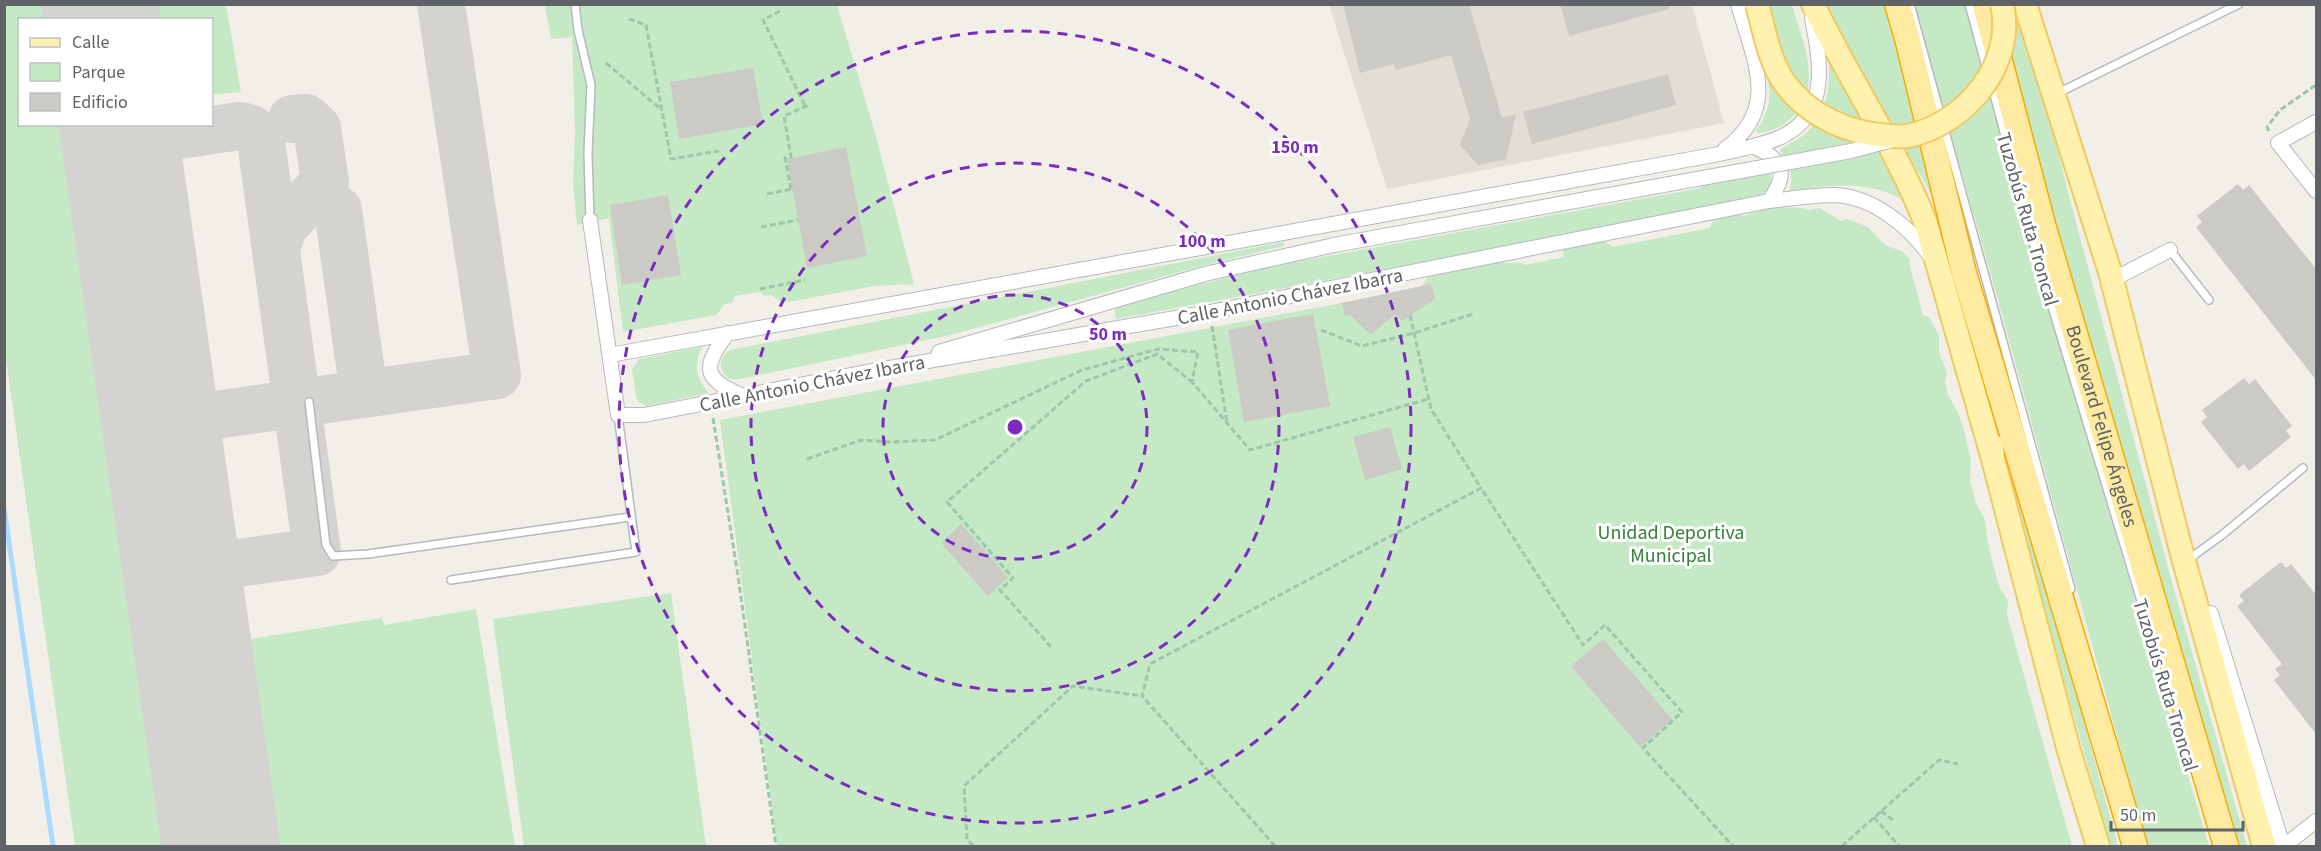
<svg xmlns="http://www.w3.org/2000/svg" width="2321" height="851" font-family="'Source Sans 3',sans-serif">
<rect width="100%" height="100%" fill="#f1efe8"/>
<path fill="#e1ded6" d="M1329,5H1692L1724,123L1387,189Z"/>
<path fill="#c5e8c5" d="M4,5H64L66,19L20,20V124L81,125L183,846H75V845L5,352Z
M136,5H226L241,92L212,95V20L138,19Z
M545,5H837L874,129L914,284L874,286L783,303L771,295L765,296L759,292L735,296L732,303L725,304L716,315L623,332L609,218L577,225L573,185L575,132L572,37L551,39Z
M1747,5H1792C1802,40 1825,88 1791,118C1782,127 1771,132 1758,133L1756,131C1762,122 1768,111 1769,101C1772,72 1755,32 1747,5Z
M1825,5H1887L1938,189L1930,192L1858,68Z
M1914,5H1967L2036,269L2209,846H2147L1997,296Z
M1998,5H2022L2069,196L2170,575L2247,846H2238L2044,195Z
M1829,60L1843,80L1907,202C1869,179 1831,185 1789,191C1795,176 1789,163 1780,150C1787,144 1796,141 1804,135C1827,116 1830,88 1829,60Z
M1712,171L1770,172C1774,186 1767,194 1754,198L1259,293L1116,319L1114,305L1289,263L1701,188Z
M1770,207L1803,208L1808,210L1819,208L1841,221L1847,219L1868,227L1882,242L1889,247L1902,251L1910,259L1909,263L1923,315L1929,317L1939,336V352L1947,373L1945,382L1948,395L1959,415L1964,430L1971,460L1970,482L1976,503L1985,520L1989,549L1999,586L2008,601L2007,615L2072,846H777L720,420L1342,303L1422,286L1428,277L1489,262L1521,263L1525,265L1564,257L1563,250C1567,247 1571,242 1575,241C1586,235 1604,237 1612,247L1710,228L1713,221L1733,213L1744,216Z
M1284,242V246L1205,265L951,335L735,380L728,378C718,368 718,358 730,350Z
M702,347C693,365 696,378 709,393L647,406L637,401L632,369L639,359Z
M2008,441L2022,496L2118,846H2110L2014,499L2003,457Z
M671,593L706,846H524L493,619Z
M476,609L515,846H261L232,642L382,618L384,625Z"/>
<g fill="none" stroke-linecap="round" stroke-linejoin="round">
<path stroke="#aadaff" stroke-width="5" d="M4,508L53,846"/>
<path stroke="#d4d3d0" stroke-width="48" d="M127,143L239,126C250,127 257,131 261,141L317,552L188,570
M338,210L364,394
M276,250L283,227L325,182L317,128L306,118L292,119
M167,422L497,375L441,4"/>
<path stroke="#d4d3d0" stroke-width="118" d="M100,4L102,20
M118,124L221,846"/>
</g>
<path fill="#cccac5" d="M1343,4H1469L1502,118L1516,114L1506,159L1478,165L1460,145L1470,119L1451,55L1395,70L1394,64L1360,73Z
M1560,4H1669V9L1569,36Z
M753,68L763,124L679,139L670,82Z
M1668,74L1676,105L1532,144L1523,112Z
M846,147L867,256L807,268L787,159Z
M2238,184L2243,190L2249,185L2316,269V380L2196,227L2202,222L2197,216Z
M668,195L681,275L622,285L610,205Z
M1431,284L1435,299L1402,321L1395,314L1371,335L1350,315L1345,316L1342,303Z
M1313,314L1330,406L1244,422L1228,330Z
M2244,378L2249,384L2255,379L2292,426L2286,431L2291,437L2249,471L2244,464L2238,469L2201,422L2207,417L2202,410Z
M1390,427L1402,469L1365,480L1353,437Z
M961,524L1008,577L988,596L941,543Z
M2281,562L2286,568L2291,564L2316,595V734L2274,680L2280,675L2275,669L2282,664L2237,606L2244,601L2239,595Z
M1603,639L1672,719L1640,747L1571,666Z"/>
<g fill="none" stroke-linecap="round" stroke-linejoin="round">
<g stroke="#b5b8bc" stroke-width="10">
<path id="service" d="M575,4L578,30L591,85L588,153L590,220
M1910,4L2071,589
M1969,4L1986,67
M1991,83L2039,264L2158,657
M2056,94L2239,4
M2170,250L2209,300
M309,402L326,545L333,556L368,554L630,517
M2189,559L2222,535L2303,468
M451,580L636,552L618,415"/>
</g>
<g stroke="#b5b8bc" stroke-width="16">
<path id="minor" d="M2316,122L2278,143L2316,191
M1752,146C1784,159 1789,173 1769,201
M1725,149C1781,108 1753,59 1738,4
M590,220L618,415H644L877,370L1210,312L1769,201C1790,199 1813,195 1834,195C1872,196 1909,226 1930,256
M2110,272L2114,279L2170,250
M728,333C703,366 701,378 741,395
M939,352L1205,274L1334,245
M610,355L1719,154C1740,149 1766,145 1785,135C1830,110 1820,60 1812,18
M2211,613L2283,846
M2284,846L2316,821"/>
</g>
<g stroke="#f2c960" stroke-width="26">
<path id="primary" d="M1813,4C1848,79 1896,146 1926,224L1993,459
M2025,4L2110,272L2182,554L2264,846
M1992,445L1993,459L2069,751L2098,846"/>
</g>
<g stroke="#f9ab00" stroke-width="27">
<g id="trunk">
<path d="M1897,4L1907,38L1964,273L2135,846"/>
<path id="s1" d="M1985,4L2044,228L2226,846"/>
</g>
</g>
<path stroke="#9cc7a9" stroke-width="3" stroke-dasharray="6 3" stroke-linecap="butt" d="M780,11L763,20L805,106
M629,19L646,25L671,159L719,151
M606,63L662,110
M2269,131L2267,127L2280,110L2316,85
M791,189L785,158L791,157L784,116L809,105
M767,194L792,189
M761,227L798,220
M760,289L805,280
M1410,315L1431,409L1481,488
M1212,326L1227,423
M1321,330L1362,346L1414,333L1473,314
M713,418L738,576L776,846
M807,459L861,440L891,442L935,440L1082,370L1158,349L1198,352L1192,382L1250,450L1428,399
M1051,647L1000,590L1013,578L947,502L1086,381L1157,354L1192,382
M1881,811L1894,821
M1874,817L1899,846
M973,846L967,839L964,786L1073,686L1142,696
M1275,846L1142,696L1150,664L1481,488L1583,645L1605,625L1682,712L1643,748L1733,846
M1842,846L1939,760L1958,764"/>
<use href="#service" stroke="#fff" stroke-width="7"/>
<use href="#minor" stroke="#fff" stroke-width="14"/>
<use href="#primary" stroke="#fff2af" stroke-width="22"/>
<use href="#trunk" stroke="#feeaa1" stroke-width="24"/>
<g stroke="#b5b8bc" stroke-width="16" stroke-linecap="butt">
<path id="minor-bridge" d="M1334,245L1851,151L1889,141"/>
</g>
<g stroke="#f2c960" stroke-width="26" stroke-linecap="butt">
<path id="primary-bridge" d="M1757,4C1764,30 1769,60 1784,82C1808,116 1849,134 1890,136C1896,136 1903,137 1908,136C1965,124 2016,64 2002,4"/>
</g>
<use href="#minor-bridge" stroke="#fff" stroke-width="14"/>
<use href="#primary-bridge" stroke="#fff2af" stroke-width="22"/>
</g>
<g fill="none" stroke="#7b2cbf" stroke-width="3" stroke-dasharray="10 8">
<circle cx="1015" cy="427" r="132"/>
<circle cx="1015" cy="427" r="264"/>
<circle cx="1015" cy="427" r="396"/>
</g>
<g text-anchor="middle" stroke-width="6" stroke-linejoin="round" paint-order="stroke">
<g font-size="20" fill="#5f6368" stroke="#fff">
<text transform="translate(2028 219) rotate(74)" y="7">Tuzobús Ruta Troncal</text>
<text transform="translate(1290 296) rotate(-11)" y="7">Calle Antonio Chávez Ibarra</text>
<text transform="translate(812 383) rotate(-11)" y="7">Calle Antonio Chávez Ibarra</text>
<text dy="7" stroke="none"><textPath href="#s1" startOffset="438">Boulevard Felipe Ángeles</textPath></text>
<text transform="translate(2166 685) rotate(73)" y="7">Tuzobús Ruta Troncal</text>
</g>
<g font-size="20" fill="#348238" stroke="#fff">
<text x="1671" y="539">Unidad Deportiva<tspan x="1671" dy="23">Municipal</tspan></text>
</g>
</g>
<circle cx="1015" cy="427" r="9" fill="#7b2cbf" stroke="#fff" stroke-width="3"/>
<g font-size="18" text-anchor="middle" font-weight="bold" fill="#7b2cbf" stroke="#fff" stroke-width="6" stroke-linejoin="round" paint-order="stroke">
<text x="1295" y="153">150 m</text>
<text x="1202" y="247">100 m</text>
<text x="1108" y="340">50 m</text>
</g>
<rect width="2321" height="851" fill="none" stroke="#5f6368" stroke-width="12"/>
<rect x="18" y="18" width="195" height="108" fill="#ffffff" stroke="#bfc1c3" stroke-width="1.5"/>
<rect x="30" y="38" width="30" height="9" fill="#fff2af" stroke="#bfc1c3" stroke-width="1.5"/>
<text x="72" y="48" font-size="18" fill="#5f6368">Calle</text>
<rect x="30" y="63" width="30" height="18" fill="#c5e8c5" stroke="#bfc1c3" stroke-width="1.5"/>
<text x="72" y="78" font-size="18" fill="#5f6368">Parque</text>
<rect x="30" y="93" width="30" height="18" fill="#cccac5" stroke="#bfc1c3" stroke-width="1.5"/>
<text x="72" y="108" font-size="18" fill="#5f6368">Edificio</text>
<path d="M2111 821v9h132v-9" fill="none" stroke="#5f6368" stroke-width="3"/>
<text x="2120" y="821" font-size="18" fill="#5f6368" stroke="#ffffff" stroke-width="4.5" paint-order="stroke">50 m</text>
</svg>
